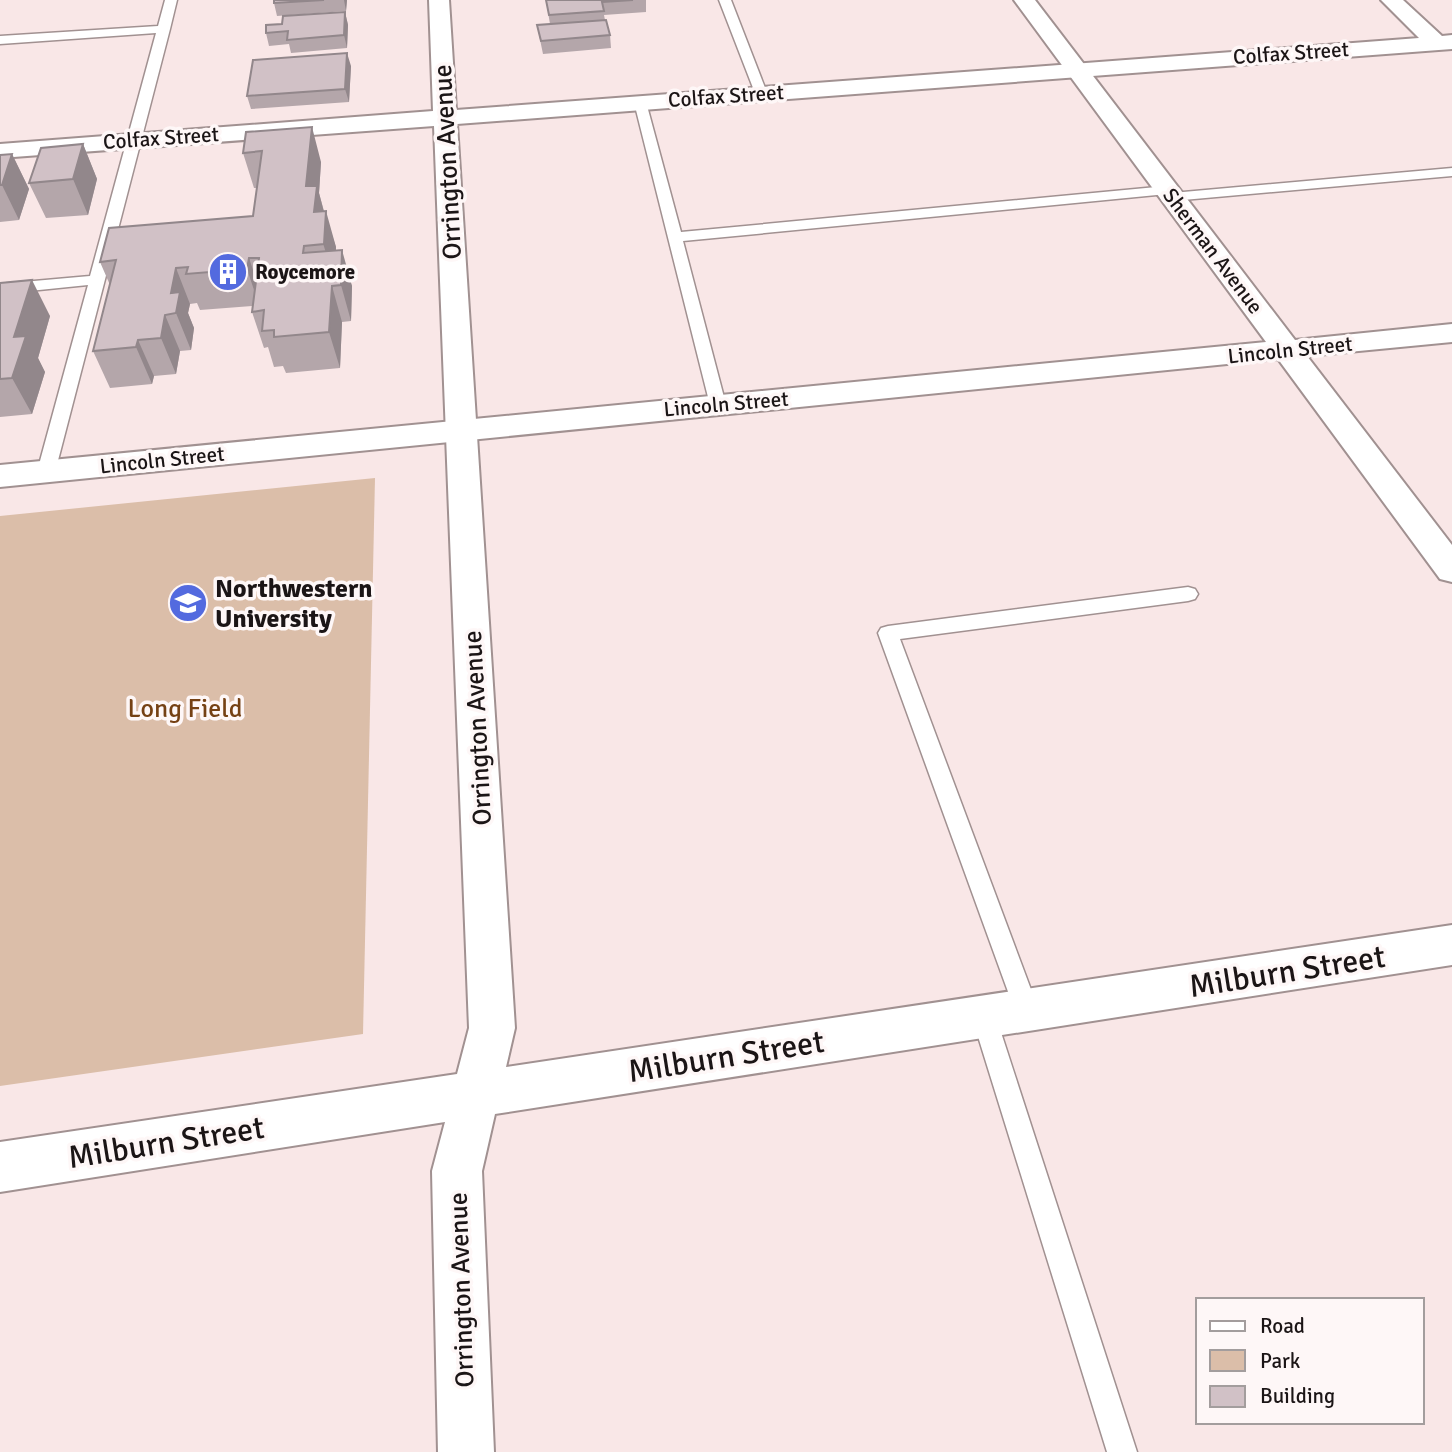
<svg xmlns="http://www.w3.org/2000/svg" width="1452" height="1452" font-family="Signika,sans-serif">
<rect width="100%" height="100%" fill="#f9e7e7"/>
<path fill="#dbbea9" d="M375,478L363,1034L0,1086V516Z"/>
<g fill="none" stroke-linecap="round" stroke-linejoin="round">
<g stroke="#a19191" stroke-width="3">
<path id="service" d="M165,0H177L170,29L55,472L46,478L37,472L88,285L0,294V284L90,276L156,33L0,44V36L158,26Z
M719,0H731L767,93L765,96H757L755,93Z
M640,98L646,102L681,232L1167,186L1172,187V193L1452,168V176L1172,201L1167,200V194L683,241L726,405L718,410L710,405L634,102Z
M1188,587L1195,589L1198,594L1195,599L1188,601L900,639L1039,1011L1036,1019L1027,1023L1018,1019L1015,1011L878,633L881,628L888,626Z
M984,1005L993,1009L996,1017L1137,1452H1107L972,1017L975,1009Z"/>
</g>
<g stroke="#a19191" stroke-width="4">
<path id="minor" d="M429,0H449L456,110L1419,38L1381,0H1403L1442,36L1452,35V49L457,124L515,1028L506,1067L1452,925V965L495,1114L482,1171L494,1452H438L432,1171L445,1122L0,1192V1142L457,1074L469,1028L434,126L0,158V144L433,111Z"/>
</g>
<g stroke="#a19191" stroke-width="4">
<path id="tertiary" d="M1014,0H1035L1295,340L1452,324V342L1307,356L1452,545V582L1440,579L1278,359L0,487V465L1266,342Z"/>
</g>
<use href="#service" fill="#fff" fill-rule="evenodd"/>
<use href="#minor" fill="#fff" fill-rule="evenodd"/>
<use href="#tertiary" fill="#fff" fill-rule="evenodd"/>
</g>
<path fill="#b4a6aa" d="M274,0H347L346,11L277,16L274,3Z
M546,0H646V12L604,15L605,20L610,35L611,48L543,54L537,25L550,24Z
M345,12L348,25L347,48L291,53L289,44L269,46L266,33L282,24Z
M351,66L349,102L251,109L247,96Z
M246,132L321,162L319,193L324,211L336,247V250L352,286L351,321L342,322L340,368L286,373L283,366L274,367L268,347L264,348L252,312V306L200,310L197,303L190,304L188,313L194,328L191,350L180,351L176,374L154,376L152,384L110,388L93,351L110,285L100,262L253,216L257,188H254L243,153Z
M83,144L97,179L88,215L46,218L29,183Z
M12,154L29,189L19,220L0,222V155Z
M0,283L50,316L38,358L45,372L32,414L0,417Z"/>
<path fill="#92878b" d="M344,0H347L346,11Z
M345,12L348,25L347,48L344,35Z
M347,53L351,66L349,102L345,89Z
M312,127L321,162L319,193L326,220V211L336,247L334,280L306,186Z
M83,144L97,179L88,215L73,179Z
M12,154L29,189L19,220L2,185Z
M342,250L352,286L351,321L341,285Z
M249,258L261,294L259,305L247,269Z
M176,268L190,304L188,313L194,328L191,350L176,313L171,293Z
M32,280L50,316L38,358L45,372L32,414L12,378L14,337Z
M332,286L342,322L340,368L329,332Z
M165,315L180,351L176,374L161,338Z
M138,340L154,376L152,384L136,347Z"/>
<path fill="#d1c1c6" stroke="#92878b" stroke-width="2" d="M274,0H324L274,3Z
M546,0H633L602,2L604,11L549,15Z
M345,12L344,35L287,40L288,31L266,33V25L282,24L283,16Z
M606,20L610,35L541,41L537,25Z
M347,53L345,89L247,96L253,60Z
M312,127L306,186H317L314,212L326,211L324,244L304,246L303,253L342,250L341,285L332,286L329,332L274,337V330L262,331L264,310L252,312L259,258H249L247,269L186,274L188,267L176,268L171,293L180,292L176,313L165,315L161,338L138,340L136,347L93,351L116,260L100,262L109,228L253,216L262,151L243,153L246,132Z
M83,144L73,179L29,183L41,148Z
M12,154L2,185H0V155Z
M32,280L14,337L26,336L12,378L0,379V283Z"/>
<defs>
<g id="building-disc" transform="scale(2.0125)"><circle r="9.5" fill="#536adf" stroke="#fef7f7"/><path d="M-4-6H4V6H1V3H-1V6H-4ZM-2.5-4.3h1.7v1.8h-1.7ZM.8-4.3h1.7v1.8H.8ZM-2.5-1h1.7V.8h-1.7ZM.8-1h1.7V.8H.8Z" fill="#fff"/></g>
<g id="university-disc" transform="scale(2.0125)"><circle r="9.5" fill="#536adf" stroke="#fef7f7"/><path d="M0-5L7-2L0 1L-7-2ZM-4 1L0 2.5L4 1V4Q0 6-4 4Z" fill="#fff"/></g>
</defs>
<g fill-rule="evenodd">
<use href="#building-disc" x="228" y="272"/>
<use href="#university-disc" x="188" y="603"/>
</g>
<g text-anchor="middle" stroke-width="7" stroke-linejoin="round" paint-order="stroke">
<g font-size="21" fill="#1b1516" stroke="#fef7f7">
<text transform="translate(1291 53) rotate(-4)" y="7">Colfax Street</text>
<text transform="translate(726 96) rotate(-4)" y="7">Colfax Street</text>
<text transform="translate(161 138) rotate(-4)" y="7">Colfax Street</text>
<text transform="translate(1213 251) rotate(53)" y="7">Sherman Avenue</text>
<text transform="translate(1290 350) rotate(-6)" y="7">Lincoln Street</text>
<text transform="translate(726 404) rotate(-5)" y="7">Lincoln Street</text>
<text transform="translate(162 460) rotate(-6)" y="7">Lincoln Street</text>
</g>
<g font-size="21" font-weight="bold" fill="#1b1516" stroke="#fef7f7" text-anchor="start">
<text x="255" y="279">Roycemore</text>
</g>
<g font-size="26" fill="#1b1516" stroke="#fef7f7">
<text transform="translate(447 162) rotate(-93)" y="9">Orrington Avenue</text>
<text transform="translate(477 728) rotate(-93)" y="9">Orrington Avenue</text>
<text transform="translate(461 1290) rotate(-92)" y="9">Orrington Avenue</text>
</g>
<g font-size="26" font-weight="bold" fill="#1b1516" stroke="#fef7f7" text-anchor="start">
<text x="215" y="597">Northwestern<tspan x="215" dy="30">University</tspan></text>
</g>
<g font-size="26" fill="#754114" stroke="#fef7f7">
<text x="185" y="717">Long Field</text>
</g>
<g font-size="32" fill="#1b1516" stroke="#fef7f7">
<text transform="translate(1287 971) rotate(-9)" y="11">Milburn Street</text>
<text transform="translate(726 1056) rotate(-9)" y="11">Milburn Street</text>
<text transform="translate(166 1142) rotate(-9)" y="11">Milburn Street</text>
</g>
</g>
<rect x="1196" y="1298" width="228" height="126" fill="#fef7f7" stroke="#a39d9d" stroke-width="2"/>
<rect x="1210" y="1321" width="35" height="10" fill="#ffffff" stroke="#a39d9d" stroke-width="2"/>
<text x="1260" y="1333" font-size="21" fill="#1b1516">Road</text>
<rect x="1210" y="1350" width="35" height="21" fill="#dbbea9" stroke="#a39d9d" stroke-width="2"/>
<text x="1260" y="1368" font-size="21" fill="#1b1516">Park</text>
<rect x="1210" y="1386" width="35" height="21" fill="#d1c1c6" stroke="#a39d9d" stroke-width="2"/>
<text x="1260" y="1403" font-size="21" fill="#1b1516">Building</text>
</svg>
